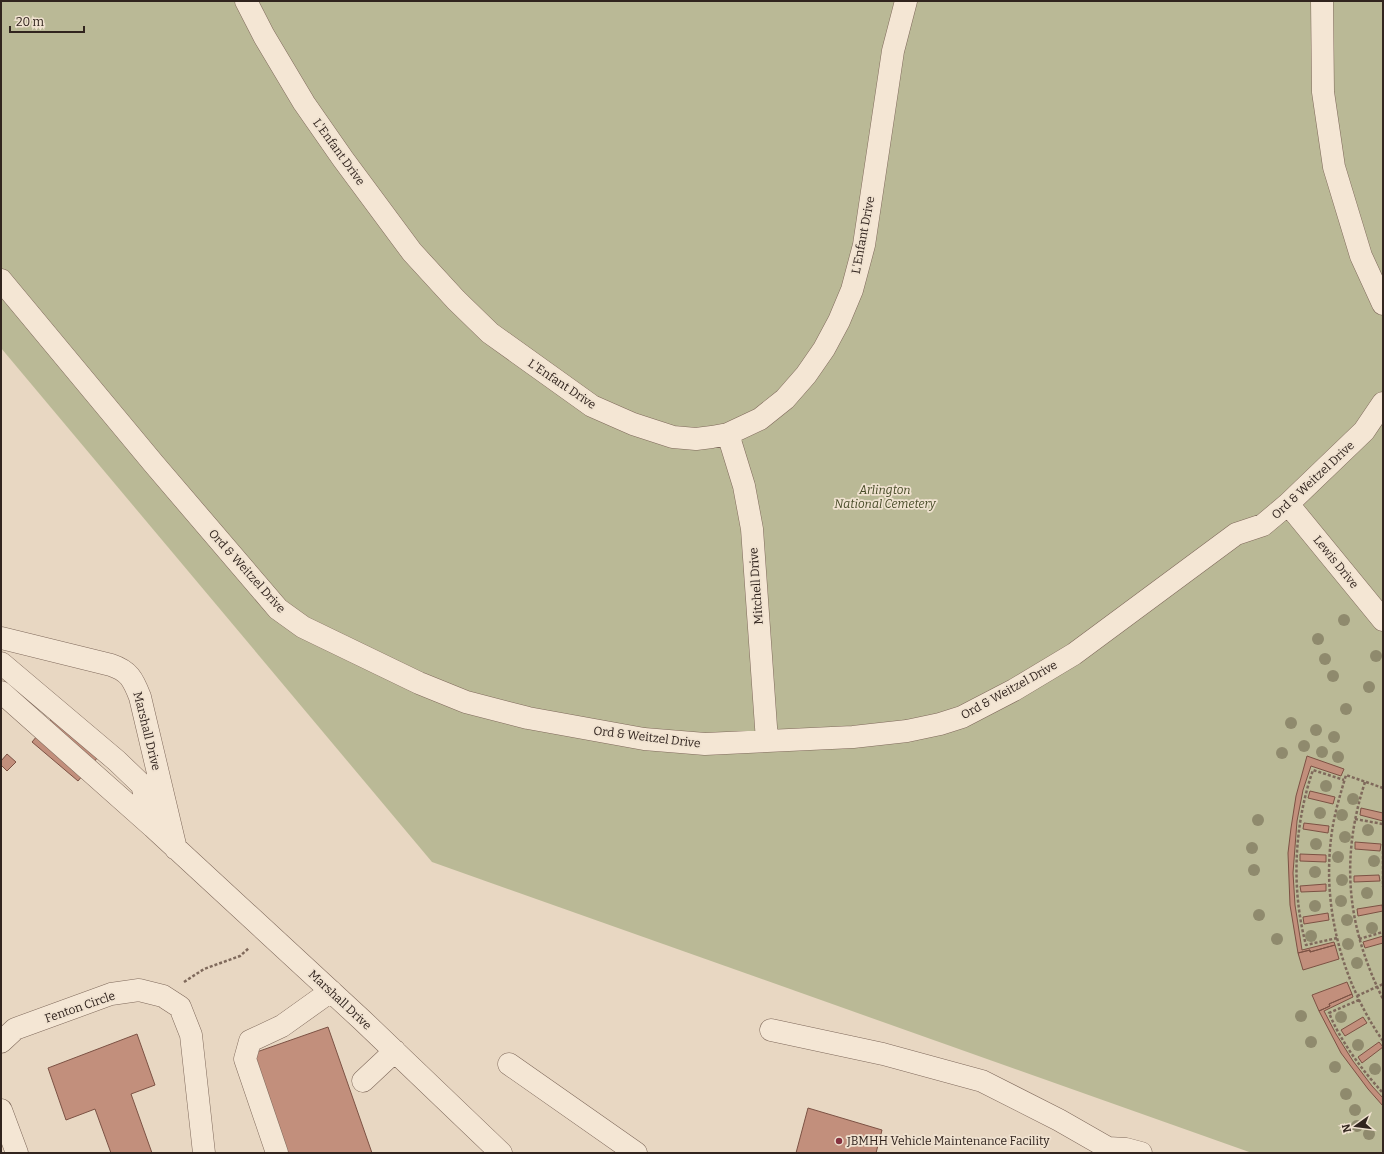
<svg xmlns="http://www.w3.org/2000/svg" width="1384" height="1154" font-family="Bitter,serif">
<rect width="100%" height="100%" fill="#e8d7c2"/>
<path fill="#bab996" d="M1,1H1383V1153H1252L432,862L1,348Z"/>
<path fill="#c28f7c" stroke="#7c5244" d="M52,718L98,757L78,781L32,742Z
M7,754L16,762L7,771L1,765V761Z
M1307,756L1344,769L1341,776L1311,766L1303,790L1297,821L1293,873L1295,905L1302,950L1334,942L1335,945L1310,952V950L1298,953L1290,905L1288,853L1291,828L1296,796Z
M1310,791L1335,797L1333,804L1308,798Z
M1361,808L1383,813V821L1360,815Z
M1304,823L1329,826L1328,833L1303,829Z
M1355,842L1381,844L1380,851L1355,849Z
M1300,854L1326,855V862L1300,861Z
M1379,875L1380,881L1354,882V876Z
M1326,884V891L1301,892L1300,886Z
M1382,905L1383,911L1358,916L1357,909Z
M1328,913L1329,920L1304,924L1303,917Z
M1383,936V943L1365,948L1363,942Z
M1335,945L1339,959L1303,970L1298,953L1310,950V952Z
M1347,982L1352,994L1329,1004L1330,1006L1319,1011L1312,995Z
M1352,994L1353,997L1324,1011L1336,1034L1353,1061L1372,1086L1383,1098V1106L1368,1089L1341,1053L1319,1011L1330,1006L1329,1004Z
M1363,1017L1367,1023L1345,1036L1341,1030Z
M328,1027L372,1153H286L251,1054Z
M137,1034L155,1085L131,1094L152,1153H111L95,1109L66,1120L48,1068Z
M1379,1042L1383,1047L1362,1063L1358,1057Z
M808,1108L882,1130L876,1153H796Z"/>
<g fill="none" stroke-linecap="round" stroke-linejoin="round">
<g stroke="#7f695b" stroke-width="23">
<path id="minor" d="M246,1L264,36L304,103L343,159L412,252L456,300L490,333L592,406L633,424L673,437L696,439L712,437L728,434L760,419L785,399L806,375L824,349L839,321L852,290L864,245L893,51L906,1
M1322,1L1323,92L1334,167L1361,256L1383,304
M1,280L154,464L278,609L303,627L419,683L466,702L528,718L644,739L705,744L853,737L907,731L940,724L962,717L1014,690L1074,654L1236,534L1263,525L1288,504L1364,431L1383,403
M728,434L744,486L752,529L767,741
M1288,504L1383,620
M1,638L111,665C129,671 133,679 140,697L176,849
M1,663L117,761L142,785L153,827L362,1020L501,1153
M1,692L153,827
M771,1030L883,1054L982,1081L1059,1120L1108,1148L1126,1149L1141,1153
M1,1042L15,1029L111,994L139,990L163,996L180,1007L191,1035L204,1153
M509,1064L636,1153
M363,1081L395,1051
M1,1110L17,1153
M277,1153L245,1059L250,1041L282,1026L331,991"/>
</g>
<path stroke="#7f695b" stroke-width="2.5" stroke-dasharray="3 2" stroke-linecap="butt" d="M1365,782C1340,859 1347,927 1383,999
M1383,788L1346,775C1341,792 1336,808 1333,825C1320,900 1340,979 1383,1041
M1355,819L1383,824
M1383,851V887
M1337,938L1306,945C1291,889 1294,825 1313,770L1344,780
M1359,939L1383,932
M184,982L204,969L240,956L249,948
M1357,996L1383,984
M1359,1000L1329,1013C1341,1042 1362,1070 1383,1093"/>
<use href="#minor" stroke="#f4e6d4" stroke-width="22"/>
</g>
<g fill="#8f8a6d">
<circle cx="1344" cy="620" r="6"/>
<circle cx="1318" cy="639" r="6"/>
<circle cx="1376" cy="656" r="6"/>
<circle cx="1325" cy="659" r="6"/>
<circle cx="1333" cy="676" r="6"/>
<circle cx="1369" cy="687" r="6"/>
<circle cx="1346" cy="709" r="6"/>
<circle cx="1291" cy="723" r="6"/>
<circle cx="1316" cy="730" r="6"/>
<circle cx="1334" cy="737" r="6"/>
<circle cx="1304" cy="746" r="6"/>
<circle cx="1322" cy="752" r="6"/>
<circle cx="1282" cy="753" r="6"/>
<circle cx="1338" cy="757" r="6"/>
<circle cx="1326" cy="786" r="6"/>
<circle cx="1353" cy="799" r="6"/>
<circle cx="1320" cy="813" r="6"/>
<circle cx="1342" cy="815" r="6"/>
<circle cx="1258" cy="820" r="6"/>
<circle cx="1368" cy="830" r="6"/>
<circle cx="1345" cy="837" r="6"/>
<circle cx="1316" cy="844" r="6"/>
<circle cx="1252" cy="848" r="6"/>
<circle cx="1338" cy="857" r="6"/>
<circle cx="1374" cy="861" r="6"/>
<circle cx="1254" cy="870" r="6"/>
<circle cx="1315" cy="872" r="6"/>
<circle cx="1342" cy="880" r="6"/>
<circle cx="1367" cy="893" r="6"/>
<circle cx="1341" cy="901" r="6"/>
<circle cx="1315" cy="906" r="6"/>
<circle cx="1259" cy="915" r="6"/>
<circle cx="1347" cy="920" r="6"/>
<circle cx="1372" cy="928" r="6"/>
<circle cx="1311" cy="936" r="6"/>
<circle cx="1277" cy="939" r="6"/>
<circle cx="1348" cy="944" r="6"/>
<circle cx="1357" cy="963" r="6"/>
<circle cx="1301" cy="1016" r="6"/>
<circle cx="1341" cy="1017" r="6"/>
<circle cx="1311" cy="1042" r="6"/>
<circle cx="1358" cy="1045" r="6"/>
<circle cx="1335" cy="1067" r="6"/>
<circle cx="1375" cy="1069" r="6"/>
<circle cx="1346" cy="1094" r="6"/>
<circle cx="1355" cy="1110" r="6"/>
<circle cx="1357" cy="1126" r="6"/>
<circle cx="1369" cy="1134" r="6"/>
</g>
<circle fill="#873340" stroke="#f0e2d0" stroke-width="1.5" cx="839" cy="1141" r="4"/>
<g text-anchor="middle" stroke-width="3.5" stroke-linejoin="round" paint-order="stroke">
<g font-size="12" fill="#31241e" stroke="#f0e2d0">
<text transform="translate(339 152) rotate(54)" y="4">L'Enfant Drive</text>
<text transform="translate(863 235) rotate(-79)" y="4">L'Enfant Drive</text>
<text transform="translate(562 384) rotate(34)" y="4">L'Enfant Drive</text>
<text transform="translate(1313 480) rotate(-43)" y="4">Ord &amp; Weitzel Drive</text>
<text transform="translate(1336 562) rotate(51)" y="4">Lewis Drive</text>
<text transform="translate(247 571) rotate(48)" y="4">Ord &amp; Weitzel Drive</text>
<text transform="translate(756 586) rotate(-94)" y="4">Mitchell Drive</text>
<text transform="translate(1009 690) rotate(-29)" y="4">Ord &amp; Weitzel Drive</text>
<text transform="translate(147 731) rotate(76)" y="4">Marshall Drive</text>
<text transform="translate(647 737) rotate(7)" y="4">Ord &amp; Weitzel Drive</text>
<text transform="translate(340 1000) rotate(43)" y="4">Marshall Drive</text>
<text transform="translate(80 1007) rotate(-19)" y="4">Fenton Circle</text>
</g>
<g font-size="12" font-style="italic" fill="#474b27" stroke="#f0e2d0">
<text x="885" y="494">Arlington<tspan x="885" dy="14">National Cemetery</tspan></text>
</g>
<g font-size="12" fill="#31241e" stroke="#f0e2d0" text-anchor="start">
<text x="847" y="1145">JBMHH Vehicle Maintenance Facility</text>
</g>
</g>
<rect width="1384" height="1154" fill="none" stroke="#31241e" stroke-width="4"/>
<g transform="translate(1356 1126) rotate(256)" stroke="#f0e2d0" stroke-width="3" paint-order="stroke">
<path d="M0-3L7 15L0 10L-7 15Z" fill="#31241e"/>
<text y="-6" font-size="11" font-weight="bold" text-anchor="middle" fill="#31241e">N</text>
</g>
<path d="M10 26v6h74v-6" fill="none" stroke="#31241e" stroke-width="2"/>
<text x="16" y="26" font-size="12" fill="#31241e" stroke="#f0e2d0" stroke-width="3" paint-order="stroke">20 m</text>
</svg>
